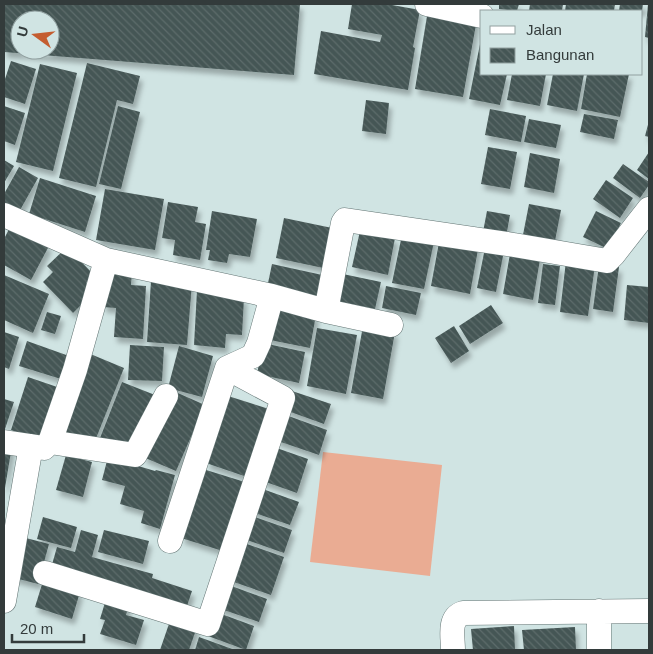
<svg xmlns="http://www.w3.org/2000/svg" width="653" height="654" font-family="Arial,sans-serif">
<defs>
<pattern id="building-back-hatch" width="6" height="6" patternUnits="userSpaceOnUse" patternTransform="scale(1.25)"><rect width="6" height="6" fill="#455655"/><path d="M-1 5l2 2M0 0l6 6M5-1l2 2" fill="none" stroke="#5e6c6b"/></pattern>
<filter id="shadow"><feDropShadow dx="3" dy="5.5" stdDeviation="2.5" flood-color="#0004"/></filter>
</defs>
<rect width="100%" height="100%" fill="#d0e4e3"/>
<path fill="#eaac93" d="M323,452L442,465L430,576L310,562Z"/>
<path fill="url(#building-back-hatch)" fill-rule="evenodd" filter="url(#shadow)" d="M4,4H300L294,75L4,52ZM20,20H50V50H20Z
M352,4H392V5L420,10L413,47L415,48L408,90L314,74L321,31L380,42L382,35L348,29Z
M499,4H519L517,11L499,9Z
M530,4H563L562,11H529Z
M566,4H615L614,11H565Z
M620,4H643L642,11H619Z
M648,4H649V38L645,37Z
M428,10L477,19L463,97L415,89Z
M481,39L482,74H507L500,105L469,99Z
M11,61L36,69L25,104L4,97V82Z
M87,63L140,76L133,104L117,100L96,187L59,178Z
M40,64L77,73L53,171L16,162Z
M512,74H546L540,106L507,100Z
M553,74H584L577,111L547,105Z
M587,74H629L620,117L581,109Z
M366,100L389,103L386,134L362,131Z
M4,106L25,113L15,145L4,141Z
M118,106L140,112L121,189L99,184Z
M490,109L526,116L521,142L485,135Z
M584,114L618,120L614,139L580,132Z
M529,119L561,125L556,148L524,142Z
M649,121V137L645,136Z
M488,147L517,152L510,189L481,184Z
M649,152V179L637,170Z
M530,153L560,159L554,193L524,187Z
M4,160L14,166L4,183Z
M623,164L649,182V185L640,198L613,178Z
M19,167L38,178L19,212L4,204V194Z
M40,178L96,196L85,232L29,214Z
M606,180L633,198L620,218L593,199Z
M105,189L164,199L155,250L96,240Z
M168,202L198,207L195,222L206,224L200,260L173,255L175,240L162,238Z
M529,204L561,210L554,246L522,240Z
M212,211L257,219L250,257L229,254L227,263L208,260L210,250H206Z
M487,211L510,215L506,237L483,232Z
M596,211L621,223L608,249L583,237Z
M284,218L337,229L328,269L276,258Z
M11,225L49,246L31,280L4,265V239Z
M403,230L435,237L424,289L392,283Z
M360,231L395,238L388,275L352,267Z
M440,237L479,244L470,294L431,286Z
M67,247L94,275L86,283L94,292L73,313L43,282L53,272L47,266Z
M485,248L504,251L496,292L477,288Z
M511,248L541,254L533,300L503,294Z
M566,261L595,265L588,316L560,312Z
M272,264L327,276L322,299L267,288Z
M543,264L560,266L555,305L538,303Z
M599,265L619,267L613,312L593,309Z
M106,270L132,271L131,285L146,286L143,339L114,337L116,308L103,307Z
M338,273L381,282L375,309L332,300Z
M4,275L49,294L33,333L4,320Z
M151,281L192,283L187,345L147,342Z
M627,285L649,287V323L624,320Z
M386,286L421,293L416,315L382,308Z
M197,290L244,298L242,335L226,334L225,348L194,345Z
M491,305L503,323L470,344L459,326Z
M272,306L316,315L310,348L265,339Z
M47,312L61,316L55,334L41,330Z
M363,326L395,332L383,399L351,393Z
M454,326L469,351L451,363L435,338Z
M317,328L357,335L346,394L307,386Z
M4,332L19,337L9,369L4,367Z
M27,341L69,356L61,379L19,366Z
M263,343L305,352L299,383L257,374Z
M130,345L164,347L162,381L128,380Z
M179,346L213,356L202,397L168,388Z
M88,353L124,368L93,446L57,432Z
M28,377L63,389L45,442L11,430Z
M122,382L155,395L133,451L100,438Z
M171,390L205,405L176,471L143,457Z
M292,391L331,404L324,424L285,410Z
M228,396L269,409L247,477L206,463Z
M4,399L14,402L4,432Z
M283,414L327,430L319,455L275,440Z
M4,445L12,446L5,488H4Z
M271,446L308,459L297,493L260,480Z
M66,455L92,462L83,497L56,490Z
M108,457L155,471L156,470L175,475L160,529L141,523L144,511L120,504L125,486L102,480Z
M203,469L248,483L226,552L181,538Z
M257,487L299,502L290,525L249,511Z
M249,515L292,530L284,553L241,538Z
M43,517L77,527L71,548L37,539Z
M81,530L98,535L92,557L153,574L152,578L192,591L187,606L51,568L57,547L75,552Z
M104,530L149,541L143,564L98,552Z
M22,537L49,544L38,584L11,577Z
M241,542L284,557L271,595L228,580Z
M43,581L80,592L72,619L35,607Z
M226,584L267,599L259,622L218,608Z
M107,596L129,604L126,615L144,620L136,645L100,634L105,620L100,619Z
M216,612L254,626L246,650L208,636Z
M171,618L197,627L189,650H160Z
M514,626L515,650H473L471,629Z
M575,627L576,650H524L522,630Z
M199,637L235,650H195Z"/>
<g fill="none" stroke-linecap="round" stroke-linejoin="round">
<g stroke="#627473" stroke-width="25">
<path id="minor" d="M427,4L482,16
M4,215L106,260L272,296L326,311L391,325
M326,311L343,223L345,220L514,245L607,261L613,255L649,209
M4,442L44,448L50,442L75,370L106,260
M50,442L135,455L166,396
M170,541L227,368L253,356L259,343L272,296
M45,573L208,624L283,398L227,368
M4,601L31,446
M599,611V650
M453,650C453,637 448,618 463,613L649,611"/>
</g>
<use href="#minor" stroke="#fff" stroke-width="24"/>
</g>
<rect width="653" height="654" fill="none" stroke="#333b3b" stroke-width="10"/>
<rect x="480" y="10" width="162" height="65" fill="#d0e4e3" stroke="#91a0a0"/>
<rect x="490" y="26" width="25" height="8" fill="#ffffff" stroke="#91a0a0"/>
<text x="526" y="35" font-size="15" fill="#333b3b">Jalan</text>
<rect x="490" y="48" width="25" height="15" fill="url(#building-back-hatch)" stroke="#91a0a0"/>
<text x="526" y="60" font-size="15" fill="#333b3b">Bangunan</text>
<g transform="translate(35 35) rotate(285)"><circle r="24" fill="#d0e4e3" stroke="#91a0a0"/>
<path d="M0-4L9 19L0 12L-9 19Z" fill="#c45d30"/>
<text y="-8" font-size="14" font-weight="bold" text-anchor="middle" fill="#333b3b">U</text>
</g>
<path d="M12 634v8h72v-8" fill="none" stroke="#333b3b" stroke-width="2.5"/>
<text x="20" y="634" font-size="15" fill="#333b3b" stroke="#d0e4e3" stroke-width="4" paint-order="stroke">20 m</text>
</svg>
